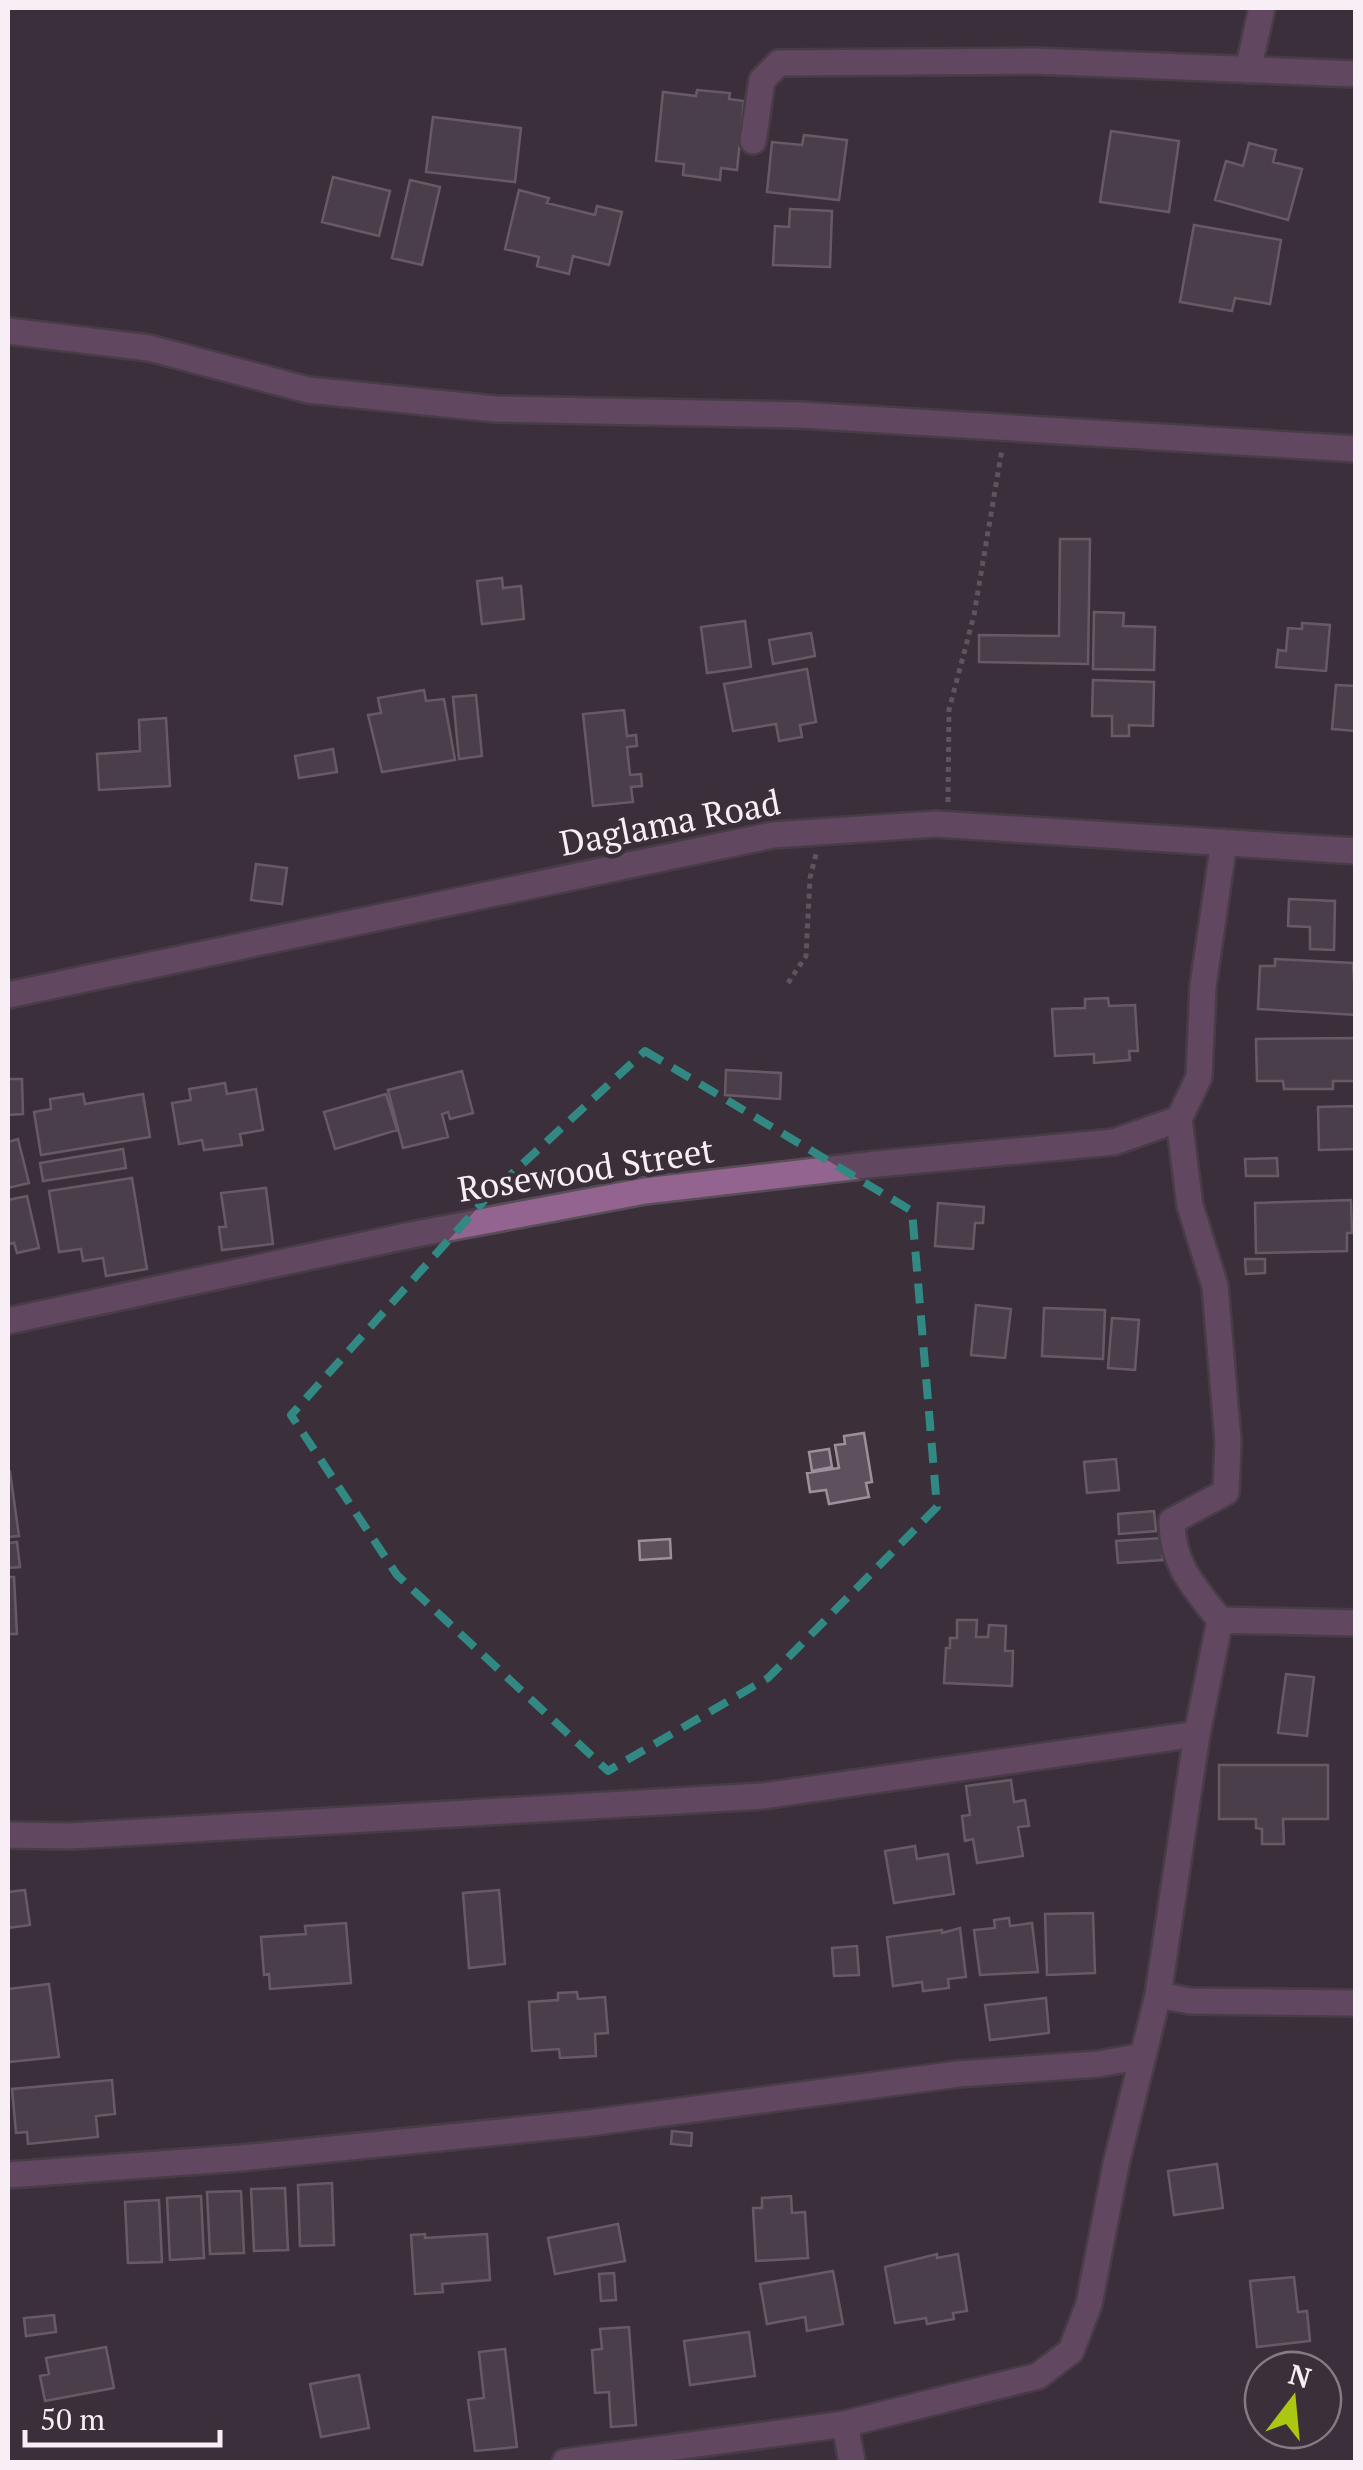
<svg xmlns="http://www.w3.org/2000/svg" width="1363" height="2470" font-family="'PT Serif',serif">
<rect width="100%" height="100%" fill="#3b2f3a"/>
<path fill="#5e505d" stroke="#9e8f9c" stroke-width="2.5" d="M697,90L730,93L729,99L744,101L737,170L721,168L720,180L683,175L684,164L656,161L663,92L696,96Z
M433,117L521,128L515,182L426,172Z
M1111,131L1179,141L1169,212L1100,202Z
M804,135L847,140L839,200L767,192L772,142L802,145Z
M1249,143L1276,150L1273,162L1302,169L1288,220L1215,200L1226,161L1243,166Z
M333,177L390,191L379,236L322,222Z
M410,180L440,187L422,265L392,258Z
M519,190L549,198L547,203L595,215L597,206L622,212L609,265L573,256L569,274L537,266L539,257L505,249Z
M790,209L832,211L830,267L773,265L775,226L789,227Z
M1194,225L1281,240L1270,304L1235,298L1232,311L1180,302Z
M1060,539H1090L1088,664L979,662V635L1059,636Z
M502,578L503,588L521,586L524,619L482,624L477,581Z
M1094,612L1124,613L1123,626L1155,627L1154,670L1093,669Z
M745,621L751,667L707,673L701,627Z
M1302,623L1330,625L1326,671L1276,667L1278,650L1286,651L1288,628L1302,629Z
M811,633L815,656L773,664L769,640Z
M807,669L816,722L800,725L802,737L779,741L776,724L733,731L724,684Z
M1093,680L1154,682L1153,726L1129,725V736H1112V716H1092Z
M1336,685L1356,686V731L1332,729Z
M424,690L426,701L444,699L455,760L382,772L368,715L381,713L378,698Z
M476,695L482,756L459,759L453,697Z
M624,710L627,736L636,735L637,746L627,747L630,775L641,774L642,786L631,787L633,802L593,806L583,714Z
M166,718L170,786L99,790L97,754L140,751L139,720Z
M333,749L337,772L299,778L295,756Z
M256,864L287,868L282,904L251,900Z
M1289,899L1335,901L1334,950L1310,949V927L1288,926Z
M1275,959L1353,963L1356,1015L1258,1009L1260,966H1275Z
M1108,998L1109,1006L1135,1005L1138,1051H1129L1130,1060L1094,1063V1054L1055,1056L1052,1009L1085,1008V999Z
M1356,1038V1081H1333V1089H1284L1283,1081H1257L1256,1039Z
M726,1070L781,1073L780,1099L725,1095Z
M462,1071L473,1113L450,1119L448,1112L442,1114L448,1137L403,1148L388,1090Z
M8,1079H22L23,1114L8,1115Z
M225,1083L227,1094L256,1089L263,1130L240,1134L242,1145L204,1150L202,1140L179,1144L172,1103L191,1100L189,1089Z
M83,1094L85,1104L143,1094L150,1137L41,1155L34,1112L51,1109L50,1099Z
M386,1094L397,1130L335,1149L324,1112Z
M1356,1106V1149L1319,1150L1318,1107Z
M18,1139L29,1183L8,1188V1142Z
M123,1149L126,1168L43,1181L40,1163Z
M1277,1158L1278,1176H1246L1245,1159Z
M132,1178L147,1269L106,1276L103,1258L83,1261L81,1249L59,1252L49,1191Z
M266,1188L273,1244L222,1250L219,1227H226L221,1193Z
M27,1196L39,1248L17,1253L14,1243L8,1244V1200Z
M1351,1200L1352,1233H1347V1251L1256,1253L1255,1203Z
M938,1203L984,1207L983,1223H975L973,1249L935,1246Z
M1245,1259H1265V1273L1246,1274Z
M976,1305L1011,1309L1005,1358L971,1355Z
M1044,1308L1105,1310L1103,1359L1042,1356Z
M1112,1318L1139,1320L1135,1370L1108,1368Z
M864,1433L872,1482L866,1483L869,1497L829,1504L826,1490L810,1492L807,1473L839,1468L835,1445L845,1444L844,1436Z
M829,1449L832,1467L812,1471L809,1452Z
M1116,1459L1119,1490L1087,1493L1084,1462Z
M10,1472L19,1536L8,1537V1473Z
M1154,1511L1156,1531L1119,1534L1118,1514Z
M1162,1538L1163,1560L1118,1563L1116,1541Z
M670,1539L671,1558L640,1560L639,1541Z
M17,1542L20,1567L8,1568V1543Z
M8,1577H14L17,1634H8Z
M957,1620H977L976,1637H988L989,1625L1006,1626L1005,1651H1013L1012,1686L944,1683L946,1648H950V1638H957Z
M1286,1674L1314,1677L1307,1736L1278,1733Z
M1219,1765H1328V1819H1283L1284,1844H1262V1829L1256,1828V1819H1219Z
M1011,1780L1014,1802L1025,1800L1029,1826L1018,1827L1023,1856L977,1863L973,1839L965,1841L962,1816L970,1815L966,1786Z
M915,1846L917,1859L948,1854L954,1894L894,1903L885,1851Z
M25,1890L30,1925L8,1928V1892Z
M499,1890L505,1964L469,1968L463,1893Z
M1093,1913L1095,1973L1047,1975L1045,1914Z
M1009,1918L1010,1926L1032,1923L1038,1972L980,1975L974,1930L995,1928L994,1920Z
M346,1923L351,1983L270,1989L269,1974L264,1975L261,1937L306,1934L305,1926Z
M960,1928L966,1977L948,1979L949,1988L923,1991L922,1982L893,1986L887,1937L942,1930V1933Z
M857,1946L859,1975L834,1976L832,1948Z
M49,1984L59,2057L8,2062V1989Z
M577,1992L578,1999L605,1997L608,2033L595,2034L596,2056L560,2058L559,2049L532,2051L529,2002L558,2000V1993Z
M1046,1998L1049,2033L990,2040L985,2005Z
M112,2080L115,2114L96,2116L98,2137L28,2144L27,2132L16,2133L12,2089Z
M672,2131L692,2133L691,2146L671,2144Z
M1217,2164L1223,2208L1174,2215L1168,2171Z
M332,2183L334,2245L300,2246L298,2185Z
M285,2188L288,2250L254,2251L251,2189Z
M241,2191L244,2253L210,2254L207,2192Z
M201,2196L204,2258L170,2260L167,2198Z
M791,2196L792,2213L805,2212L808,2258L756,2261L753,2208H762V2198Z
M159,2200L162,2262L128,2263L125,2202Z
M618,2224L625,2261L555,2274L548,2238Z
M425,2234V2238L487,2234L490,2280L442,2284L443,2292L415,2294L411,2235Z
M937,2254V2258L958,2254L967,2311L953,2313L954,2319L927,2324L926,2318L895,2323L885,2267Z
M833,2271L843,2324L807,2331L805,2317L767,2324L760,2284Z
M614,2273L616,2300L601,2301L599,2274Z
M1294,2277L1298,2312L1307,2311L1310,2341L1257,2347L1250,2281Z
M54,2315L56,2332L26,2336L24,2318Z
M629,2327L636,2425L611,2427L609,2392L595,2393L592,2350L602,2349L600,2329Z
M749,2332L755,2376L690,2385L684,2341Z
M106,2347L114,2388L45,2401L40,2376L49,2374L46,2358Z
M505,2349L517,2447L475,2451L468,2400L484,2398L479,2352Z
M359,2375L369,2428L321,2437L310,2384Z"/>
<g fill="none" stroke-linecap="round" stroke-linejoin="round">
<g stroke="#594e58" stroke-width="30">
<path id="street" d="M1248,70L1262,8
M753,141L762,80L779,63L1034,61L1356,74
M8,331L149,348L308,390L495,409L800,415L1356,449
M1224,842L1203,986L1199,1077L1179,1119L1190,1206L1215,1286L1228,1441L1226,1492L1172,1521C1172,1565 1194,1587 1220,1620L1197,1734L1158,1995L1190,2001L1356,2003
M8,995L773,835L936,824L1356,851
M8,1321L411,1235L645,1191L877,1164L1114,1142L1179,1119
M1220,1620L1356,1623
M8,1835L71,1836L763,1796L1197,1734
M8,2175L241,2158L589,2123L958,2074L1099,2064L1143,2056L1158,1995
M845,2424L852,2462
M565,2462L845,2424L1038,2376L1071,2351L1089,2304L1116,2164L1143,2056"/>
</g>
<path stroke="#8a7f89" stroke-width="5" stroke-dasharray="5 5" stroke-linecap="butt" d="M948,802L949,710L974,615L1002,449
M788,983L806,956L810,878L816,854"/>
<use href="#street" stroke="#92648f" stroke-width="25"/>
</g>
<path d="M0 0H1363V2470H0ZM645,1051L912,1211L937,1507L768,1678L608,1771L397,1575L291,1415L491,1193Z" fill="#3b2f3a" fill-opacity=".55" fill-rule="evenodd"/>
<path fill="none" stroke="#328882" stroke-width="8" stroke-dasharray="20 12" stroke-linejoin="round" d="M645,1051L912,1211L937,1507L768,1678L608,1771L397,1575L291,1415L491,1193Z"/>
<g text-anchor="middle" stroke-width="9" stroke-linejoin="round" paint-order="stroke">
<g font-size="35" fill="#f7eef6" stroke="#3b2f3a">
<text transform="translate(670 823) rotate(-11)" y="12">Daglama Road</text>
<text transform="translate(586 1170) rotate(-9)" y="12">Rosewood Street</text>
</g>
</g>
<rect width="1363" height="2470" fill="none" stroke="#f7eef6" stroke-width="20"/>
<g transform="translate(1293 2400) rotate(16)"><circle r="48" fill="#3b2f3a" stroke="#867b85" stroke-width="2.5"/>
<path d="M0-8L18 38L0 25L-18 38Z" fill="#acc611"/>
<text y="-15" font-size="28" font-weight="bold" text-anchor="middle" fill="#f7eef6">N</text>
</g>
<path d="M25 2430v15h195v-15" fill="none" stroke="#f7eef6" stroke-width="5"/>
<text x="40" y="2430" font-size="30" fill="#f7eef6" stroke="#3b2f3a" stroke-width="8" paint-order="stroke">50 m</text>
</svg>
